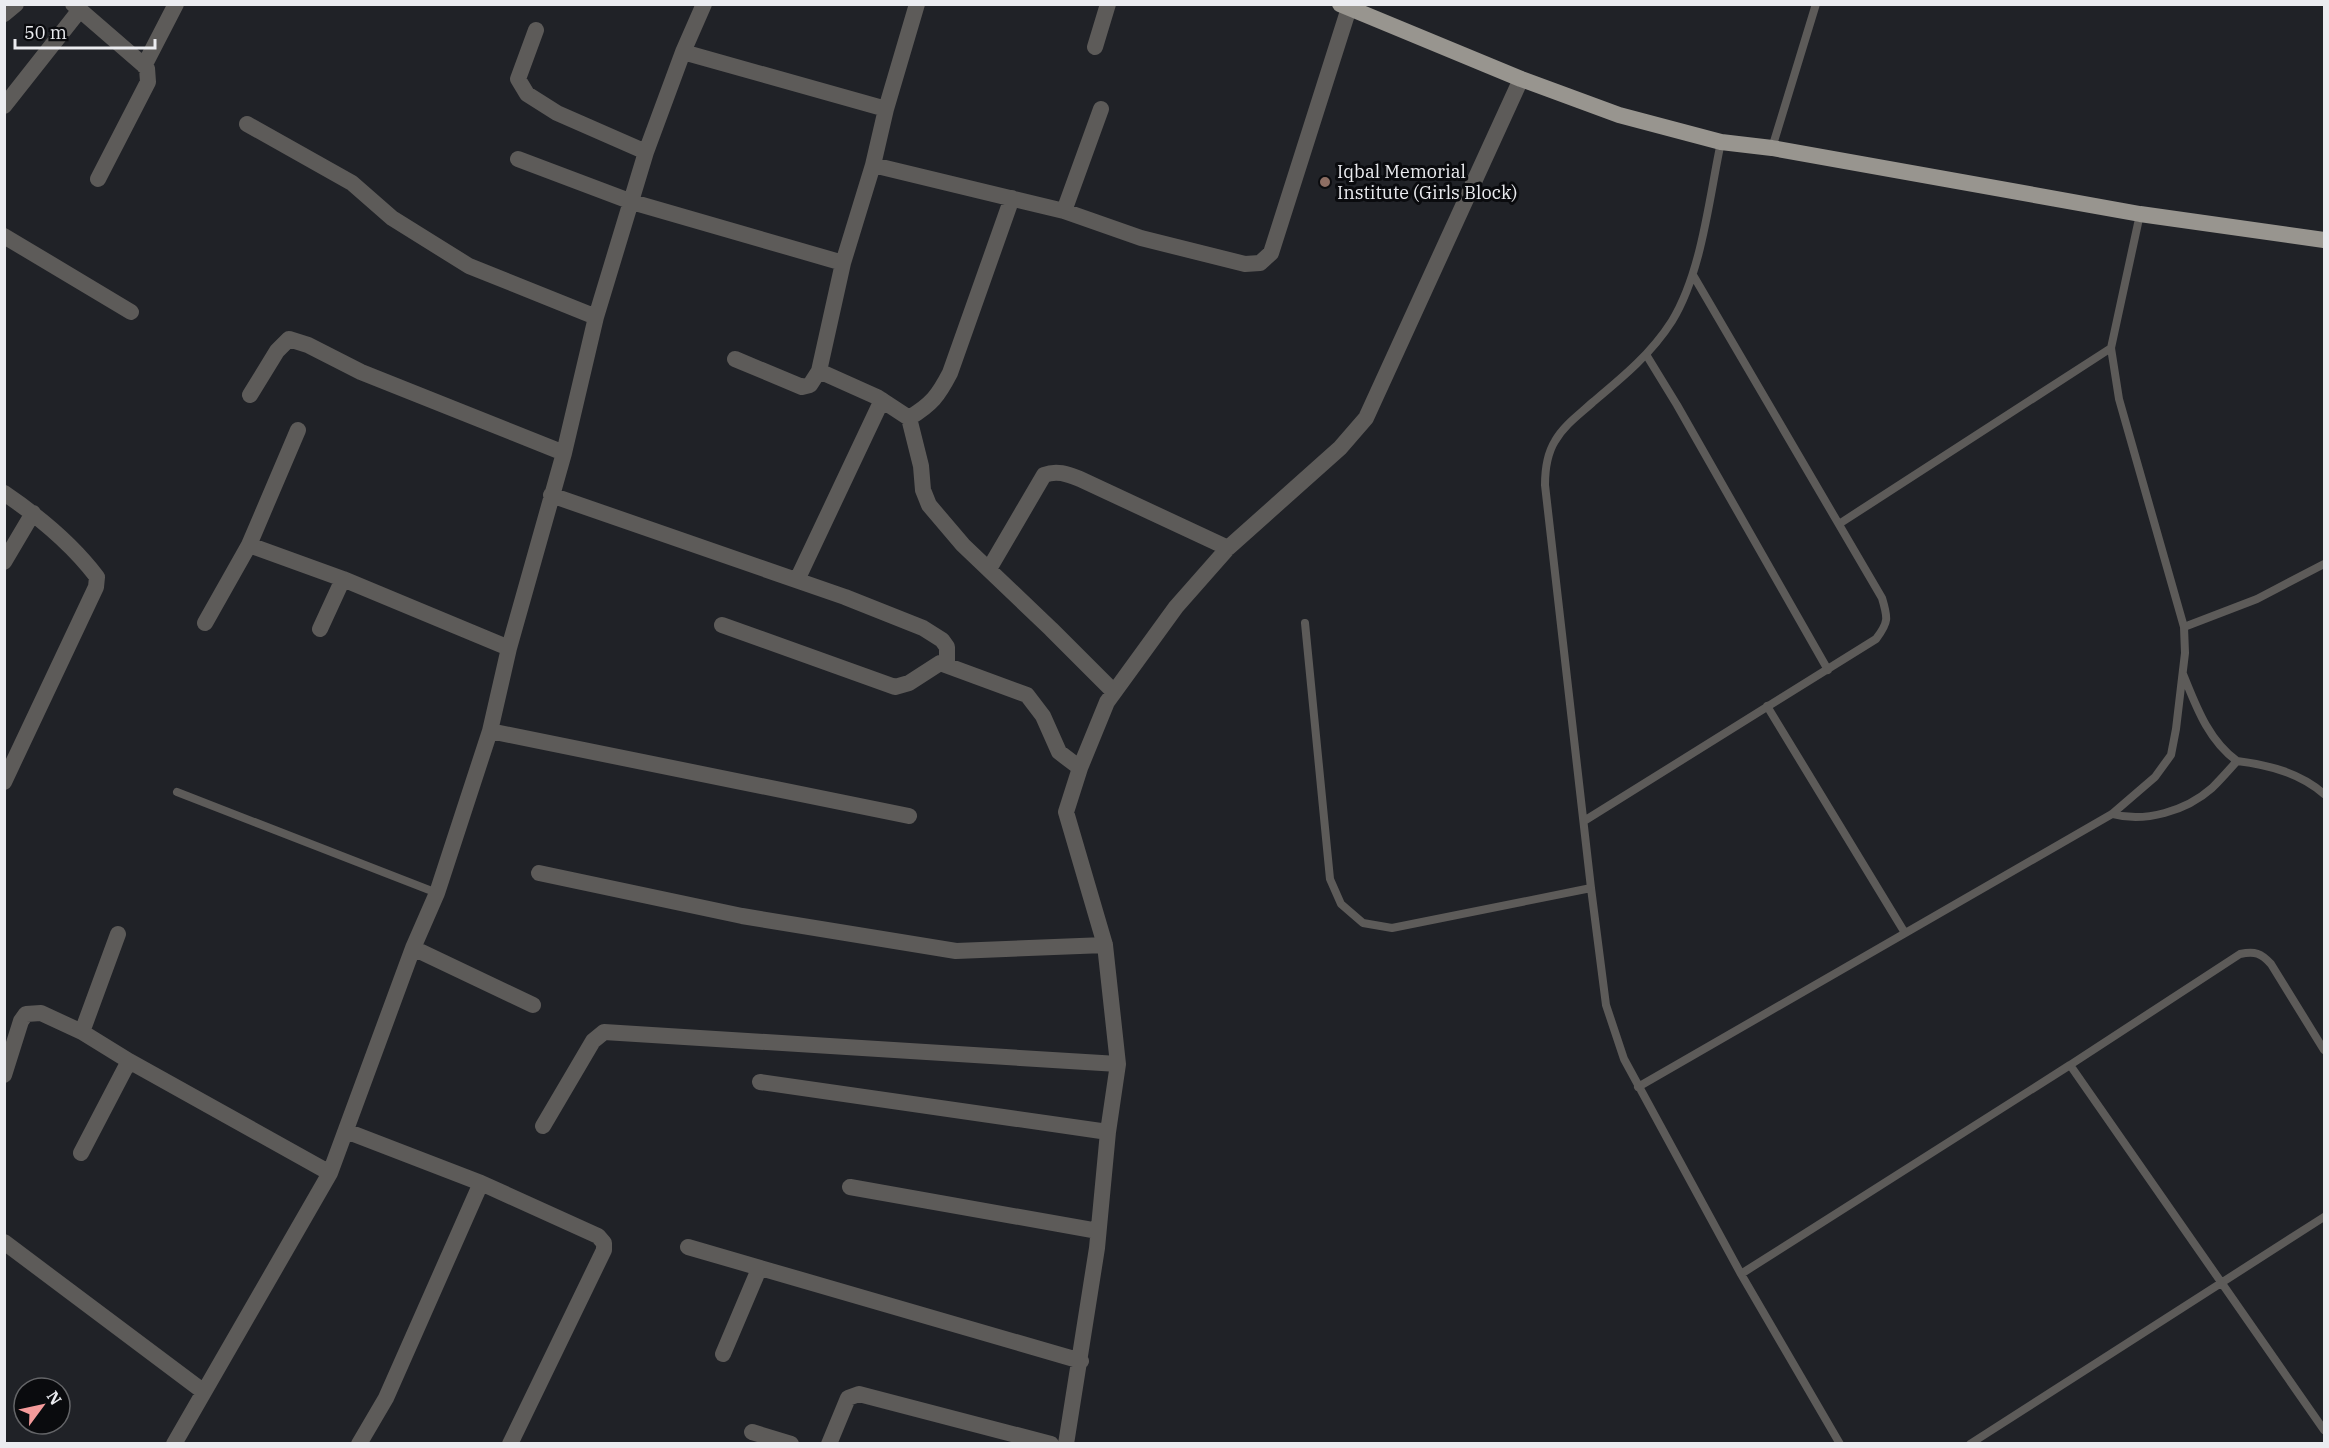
<svg xmlns="http://www.w3.org/2000/svg" width="2329" height="1448" font-family="'IBM Plex Serif',serif">
<rect width="100%" height="100%" fill="#202227"/>
<g fill="none" stroke-linecap="round" stroke-linejoin="round">
<path stroke="#5d5b59" stroke-width="8" d="M1721,142C1709,198 1702,272 1672,321C1651,354 1623,377 1593,402C1580,414 1564,425 1555,441C1547,454 1545,469 1545,485L1591,888L1606,1005L1624,1059L1741,1274L2070,1065L2324,1430
M1772,148L1816,4
M1647,356L1677,405L1828,670
M1839,524L2111,348
M1305,623L1330,879L1341,904L1363,923L1392,928L1591,888
M2184,627L2257,599L2324,564
M2183,674C2196,706 2208,740 2237,761
M1767,706L1905,933
M177,792L437,893
M2112,814C2145,823 2186,811 2212,788C2221,779 2229,770 2237,761C2269,765 2300,773 2324,794
M1584,821L1876,639C1889,622 1888,618 1882,598L1693,275
M2070,1065L2240,954C2255,951 2261,953 2271,964L2324,1050
M1638,1087L2112,814L2155,777L2171,755L2176,729L2185,653L2184,627L2119,399L2111,348L2140,214
M1741,1274L1840,1444
M1970,1444L2324,1217"/>
<path stroke="#5d5b59" stroke-width="16" d="M73,4L147,68L148,82L98,179
M4,14L16,4
M536,30L518,79L527,94L557,113L646,152
M1095,47L1108,4
M683,52L886,109
M144,66L176,4
M4,106L79,11
M247,124L352,183L392,218L469,266L596,317
M518,159L632,202L843,263
M873,165L1064,211L1141,238L1245,264L1260,263L1271,253L1349,8
M1064,211L1101,109
M4,236L131,312
M735,359L802,387L810,385L819,371L843,263L873,165L886,109L917,4
M819,371L877,397L909,418L921,466L923,490L929,505L963,545L1051,629L1114,692
M250,395L277,351L289,339L308,345L361,372L564,453
M909,418C932,404 938,396 950,373L1012,198
M4,493C38,516 72,544 97,577L96,587L4,782
M551,495L845,597L923,628L942,640L947,647V665
M249,545L298,430
M4,562L33,513
M989,569L1044,475C1057,470 1067,474 1080,479L1228,548
M797,580L882,400
M205,623L249,545L343,579L509,648
M722,625L895,687L909,683L940,663L1027,695L1043,716L1059,752L1080,768
M320,629L343,579
M490,731L909,816
M539,873L742,916L956,951L1105,945
M413,948L533,1005
M82,1032L118,934
M4,1075L21,1021L26,1014L41,1013L82,1032L129,1061L330,1173
M760,1082L1108,1132
M543,1126L593,1041L604,1032L1118,1064
M346,1131L481,1183L598,1236L604,1243V1250L510,1444
M81,1153L129,1061
M850,1187L1098,1231
M4,1242L204,1392
M688,1247L1081,1361
M723,1354L759,1269
M752,1432L791,1444
M174,1444L330,1173L413,948L437,893L490,731L509,648L564,453L596,317L646,152L683,52L704,4
M359,1444L386,1398L481,1183
M829,1444L848,1398L859,1394L1051,1444
M1066,1444L1097,1248L1108,1132L1118,1064L1105,945L1066,812L1080,768L1107,702L1176,607L1228,548L1340,448L1366,418L1521,79"/>
<path stroke="#98958f" stroke-width="16" d="M1340,4L1521,79L1619,115L1721,142L1772,148L2140,214L2324,240"/>
</g>
<circle fill="#8d6e63" stroke="#0a0b0e" stroke-width="2" cx="1325" cy="182" r="6"/>
<g text-anchor="middle" stroke-width="6" stroke-linejoin="round" paint-order="stroke">
<g font-size="18" fill="#ebecf0" stroke="#0a0b0e" text-anchor="start">
<text x="1337" y="178">Iqbal Memorial<tspan x="1337" dy="21">Institute (Girls Block)</tspan></text>
</g>
</g>
<rect width="2329" height="1448" fill="none" stroke="#ebecf0" stroke-width="12"/>
<g transform="translate(42 1406) rotate(57)"><circle r="28" fill="#0a0b0e" stroke="#646568" stroke-width="1.5"/>
<path d="M0-4.5L10 22L0 15L-10 22Z" fill="#f59b9b"/>
<text y="-9" font-size="16" font-weight="bold" text-anchor="middle" fill="#ebecf0">N</text>
</g>
<path d="M15 39v9h140v-9" fill="none" stroke="#ebecf0" stroke-width="3"/>
<text x="24" y="39" font-size="18" fill="#ebecf0" stroke="#0a0b0e" stroke-width="4.5" paint-order="stroke">50 m</text>
</svg>
